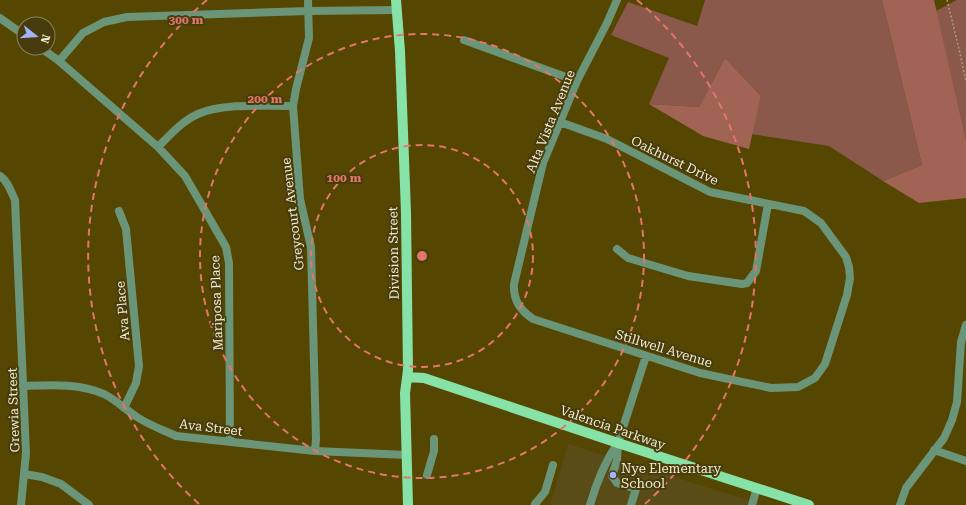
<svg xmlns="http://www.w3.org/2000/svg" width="966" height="505" font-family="'Roboto Serif',serif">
<rect width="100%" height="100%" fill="#554601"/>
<path fill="#594c17" d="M568,444L764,505H550Z"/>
<path fill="#8b584c" d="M705,0H882L922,165L883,181L829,146L751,134L761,96L725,58L699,107L649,104L669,58L611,35L628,2L697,26Z
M957,0H966V140L936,11Z"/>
<path fill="#a06354" d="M882,0H934L966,140V198L919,203L883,181L922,165Z
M725,58L761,96L749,149L703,136L649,104L699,107Z"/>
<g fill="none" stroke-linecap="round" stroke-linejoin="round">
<path stroke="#a99e6e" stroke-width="1.5" stroke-dasharray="2 2" stroke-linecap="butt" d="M947,0L959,49L966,82"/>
<path stroke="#6a9579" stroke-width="8" d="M308,0L309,38L296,89L293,106L300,199L311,247L316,439L315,451
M0,18L24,35
M464,40L577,81
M41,48L59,61L158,147L185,176L226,247L229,263L230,442
M59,61L83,33L104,22L127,17L308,11L396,10
M560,122L607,139L710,192L804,211L821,223L846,257L849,267L850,278L847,295L825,364L815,378L798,387L771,388L700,373L533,319C520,310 513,300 514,284L543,163L577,81L607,23L617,0
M158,147C170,135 182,121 198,114C222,103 266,106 293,106
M0,176C8,181 11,192 15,200L26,453L21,505
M119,211L126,229L139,366L136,383L124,408
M617,249L628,258L688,276L742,284L747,283L756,271L768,204
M24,386C51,385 79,383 104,394C116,400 126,410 137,417C149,425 163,430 176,436L315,451L407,455
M934,450L966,461
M24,474L42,477L61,484L89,505
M427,475L434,451V439
M535,504L545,492L553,465
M590,505C596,484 605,462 617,444
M631,505L636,489L617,483L612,476L617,460L618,443L646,356
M752,505L757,488
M900,505L906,488L944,438L952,420L957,402L961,342L966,325"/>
<path stroke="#86e2a7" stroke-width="10" d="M396,0L400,51L406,213L408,370L405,393L408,505
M407,377L424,378L618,443L809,505"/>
</g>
<g fill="none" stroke="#e2766a" stroke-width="2" stroke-dasharray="7 5">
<circle cx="422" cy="256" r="111"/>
<circle cx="422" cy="256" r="222"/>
<path d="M199 504A334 334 0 0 1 207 0M637 0A334 334 0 0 1 645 504"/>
</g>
<circle fill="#a3b2fd" stroke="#473c0d" stroke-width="1.5" cx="613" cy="475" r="4"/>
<g text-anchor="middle" stroke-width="4" stroke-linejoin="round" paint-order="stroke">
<g font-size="13" fill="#f3eccd" stroke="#473c0d">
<text transform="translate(550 121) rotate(-68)" y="5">Alta Vista Avenue</text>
<text transform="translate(675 160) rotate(26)" y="5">Oakhurst Drive</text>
<text transform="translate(292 214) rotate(-97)" y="5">Greycourt Avenue</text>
<text transform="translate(393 253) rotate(-91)" y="5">Division Street</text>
<text transform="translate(216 303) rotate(-92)" y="5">Mariposa Place</text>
<text transform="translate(122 311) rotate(-95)" y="5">Ava Place</text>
<text transform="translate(664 348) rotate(17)" y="5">Stillwell Avenue</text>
<text transform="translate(13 410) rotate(-92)" y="5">Grewia Street</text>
<text transform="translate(211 427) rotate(7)" y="5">Ava Street</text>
<text transform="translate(613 427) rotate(19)" y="5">Valencia Parkway</text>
</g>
<g font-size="13" fill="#f3eccd" stroke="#473c0d" text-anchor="start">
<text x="621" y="473">Nye Elementary<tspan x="621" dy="15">School</tspan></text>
</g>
</g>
<circle cx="422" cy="256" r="6" fill="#e2766a" stroke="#473c0d" stroke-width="2"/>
<g font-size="12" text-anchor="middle" font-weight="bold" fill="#e2766a" stroke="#473c0d" stroke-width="4" stroke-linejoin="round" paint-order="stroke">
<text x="186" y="24">300 m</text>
<text x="265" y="103">200 m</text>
<text x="344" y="182">100 m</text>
</g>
<g transform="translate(36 36) rotate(107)"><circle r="19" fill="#473c0d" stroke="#8c825a"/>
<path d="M0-3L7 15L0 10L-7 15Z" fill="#a3b2fd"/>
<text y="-6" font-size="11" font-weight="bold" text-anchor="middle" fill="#f3eccd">N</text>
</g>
</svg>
